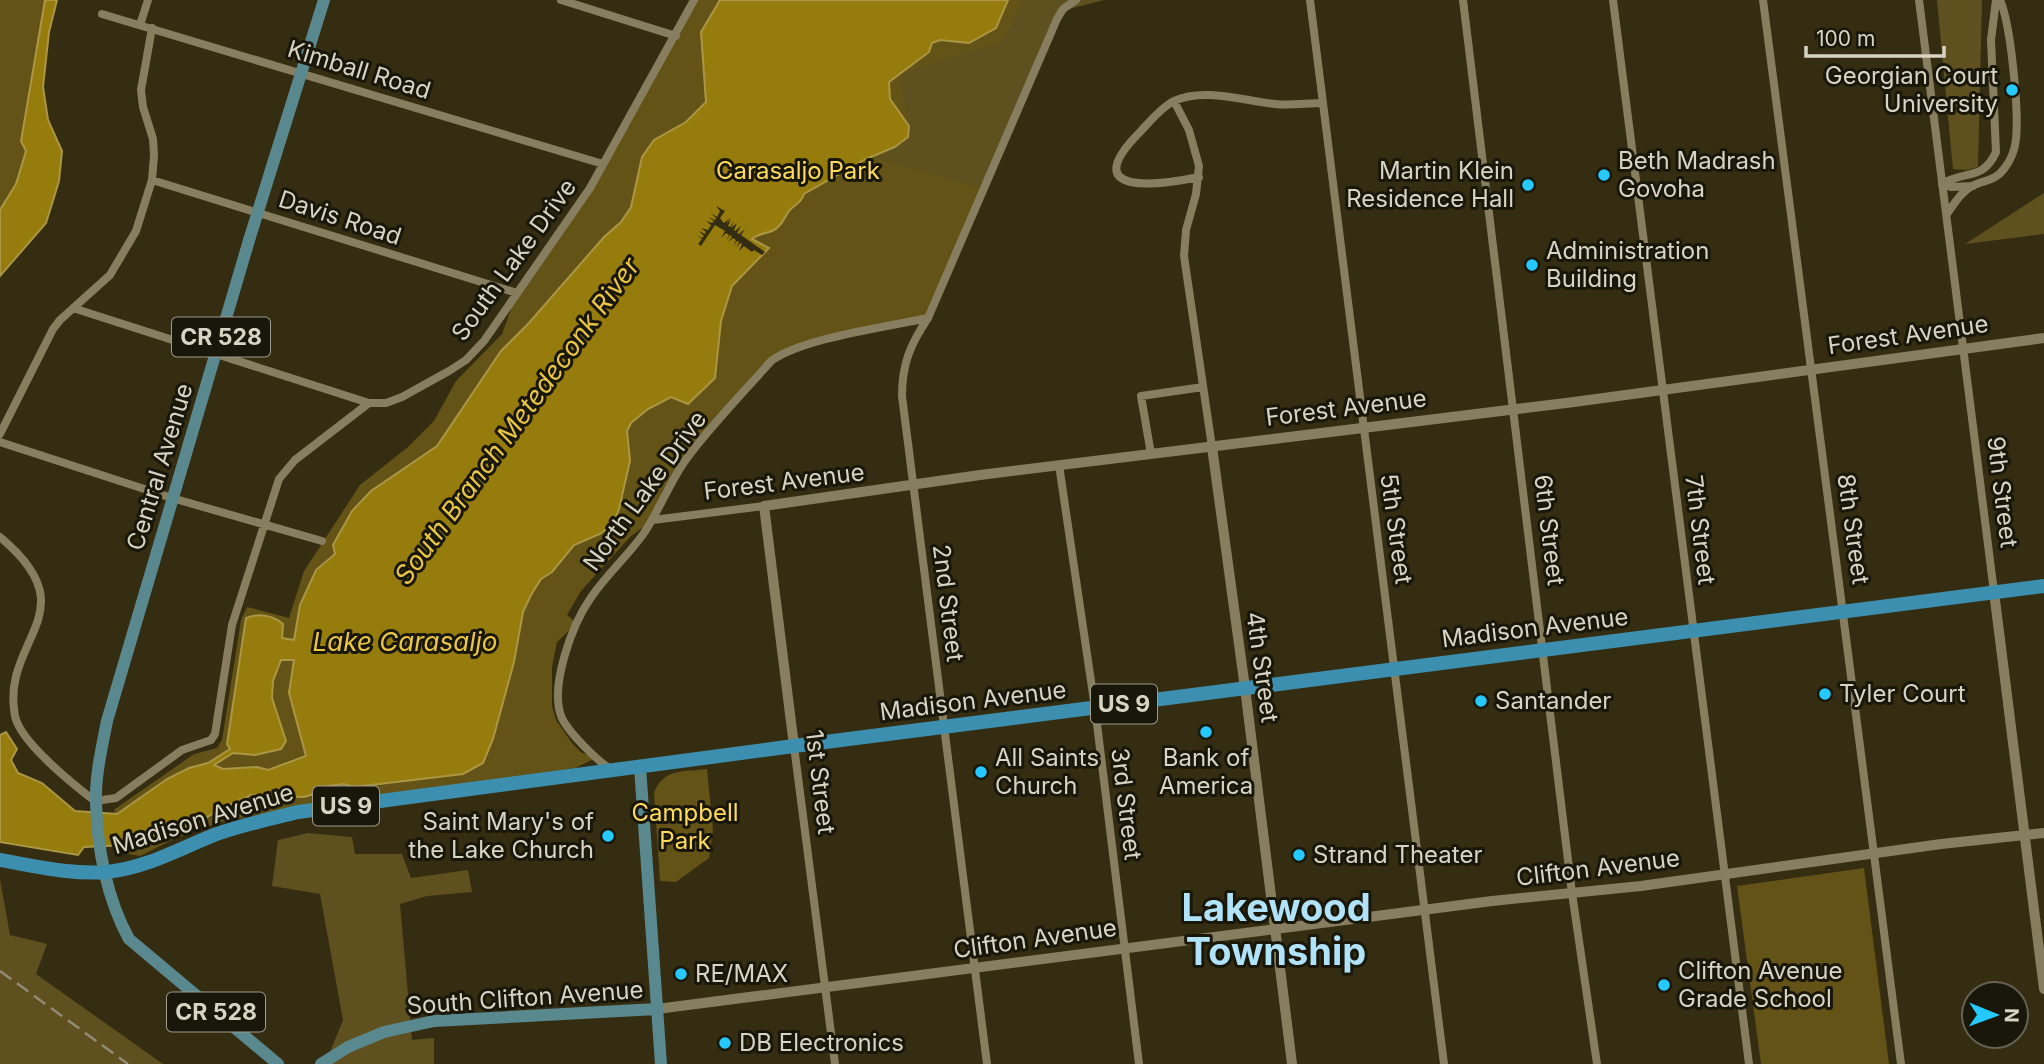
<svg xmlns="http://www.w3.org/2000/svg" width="2044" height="1064" font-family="Inter,sans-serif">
<rect width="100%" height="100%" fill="#352d11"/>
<path fill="#635316" d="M0,0H45L21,141L26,151L16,184L0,210Z
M694,0H1076L1063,9L928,318L783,352L662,491L653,520L630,537L581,591L567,615L577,623L557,642L552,667V706L556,720L572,743L582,753L598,757L575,768L277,811L221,822L176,838L140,856L118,852L111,819L115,809L194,754L217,748L222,740L241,620L247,607L289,618L304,571L360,485L408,447L434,421L456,381L502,334L517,293L590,188Z
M707,769L713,830L709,858L676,882L660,881L654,793C663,768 684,772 707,769Z
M1864,868L1889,1064H1761L1737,886Z"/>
<path fill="#5f511f" d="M1022,0H1104L1058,12L982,188L876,158L909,132L900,73L1003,42Z
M1937,0H1982L1978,167L1967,170L1953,169Z
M2044,193V234L1965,244Z
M308,833L352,837L355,854H402L411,878L468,870L472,892L427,896L400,904L412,1040L434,1038V1064H325L343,1020L320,894L272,886L278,840Z
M0,879L10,935L47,944L36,974L163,1064H0Z"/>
<path fill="#967c0d" stroke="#aa9644" stroke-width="2" fill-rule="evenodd" d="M45,0H57L49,32L43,87L48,120L62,151L59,181L46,223L0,276V210L16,184L26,151L21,141Z
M720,0H1008L996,28L969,43L940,40L932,43L929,52L889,82L890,99L909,126L908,137L895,147L866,159L804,194C801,204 795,204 789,211C784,218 782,226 774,230C766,234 759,233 752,239L769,248L732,286L721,321L715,378L688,404L671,397L648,409L631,423L627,431L630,461L619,509L613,524L600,534L574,545L552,572L541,579L531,595L523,612L514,662L493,739L483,763L463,774L354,787L344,784L328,786L317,793L304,797L251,795L222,808L199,822L151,840L128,845L84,847L78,855L0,842V735L6,732L17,749L11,760L18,773L42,783L75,811L117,814L167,779L189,768L208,763L230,749L227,744L246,618C258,613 273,615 283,624L282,638L294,640L300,605L316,570L335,554L333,545L352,511L371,491L437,446L501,351L528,324L604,237L621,222L631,207L642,157L654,140L686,122L706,102L701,32ZM281,660H294L289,693L306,756L268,770L257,767L223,769L214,765L233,753L255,755L281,749L286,741L272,698L273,681Z"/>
<path fill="#352d11" d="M716,206L725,211L720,218L722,221L724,223L730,218L726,224L731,219L728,226L730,227L734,221L731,228L737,223L734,230L735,231L741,226L737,233L739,234L745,229L741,235L765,252L762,255L754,250L752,252L744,246L739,251L742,244L740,243L736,248L739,242L737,241L733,246L736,240L733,238L728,242L732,237L730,235L726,241L729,235L726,233L721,238L725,231L715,225L701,246L698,244L702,239L696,235L702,238L704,236L699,231L705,234L706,232L701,228L708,230L711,225L706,221L712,223L714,221L708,217L715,220L716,218L711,213L717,217L720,211Z"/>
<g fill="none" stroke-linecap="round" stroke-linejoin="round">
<path stroke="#877e60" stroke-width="8" d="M561,0L676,36
M1310,0L1444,1064
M1463,0L1572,893L1597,1064
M1613,0L1749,1064
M1763,0C1810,355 1855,709 1901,1064
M1919,0L1994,592
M102,14L603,164
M140,25L148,0
M1174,101L1189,130L1199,166L1196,194L1186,230L1184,256L1212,447
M1199,177C1160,185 1076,197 1139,133C1149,123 1160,108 1174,101C1204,87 1244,101 1275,104C1290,106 1307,103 1323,103
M152,180L517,293
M1942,184C1965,170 1983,181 1996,152L1991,40L1996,0
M1942,184L1951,187L1973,186
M1947,214C1954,204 1961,192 1972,186C1984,180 1995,181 2004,169C2011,160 2015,150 2016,139C2019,111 2011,25 2000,0
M73,308L369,403
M0,434L53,329L60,320L110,275L136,231L152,180L154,155L153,139L143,107L141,90L152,28
M0,442L172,498L322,541
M1151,454L1141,396L1203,387
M1059,465L1095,708L1139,1064
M653,520L764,506
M0,537C91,613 0,638 15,716C20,742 74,785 95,801L116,798L182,750L211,740L215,734L232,625L279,479L295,460L369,403H386L402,397L449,371L466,360L484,341L590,188L694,0
M794,746L835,1064
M612,770C597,761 567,731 561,716C550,685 572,625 590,599C606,575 628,556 644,533C660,509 670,481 687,458C712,424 743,393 771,361C803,338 886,327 928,318
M987,1064L902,396C902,364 910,345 928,318L1057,19L1063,9L1076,0"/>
<path stroke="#877e60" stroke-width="10" d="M1212,447L1245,688L1292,1064
M1994,592L2044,989
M794,746L764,506L980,475L1574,402L2044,338
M657,1009L1492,901L1641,886L1941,844L2044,833"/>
<path stroke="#5a888f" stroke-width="12" d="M640,767L661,1064
M278,1064L129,939C107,899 97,848 96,802C95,776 102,747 107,721L250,237L324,0
M321,1064L348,1047L384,1032L434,1021L657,1009"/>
<path stroke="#3c8faf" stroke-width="14" d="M0,860C35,866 72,875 107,872C146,868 179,849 214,835C241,825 270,819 298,812L794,746L2044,586"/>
<path stroke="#918b76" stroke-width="2.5" stroke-dasharray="14 7" stroke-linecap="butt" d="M0,971L128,1064"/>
</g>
<g fill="#26c9fe" stroke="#19160a" stroke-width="2.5">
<circle cx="2012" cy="90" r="7"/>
<circle cx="1604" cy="175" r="7"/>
<circle cx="1528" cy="185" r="7"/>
<circle cx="1532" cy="265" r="7"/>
<circle cx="1825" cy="694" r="7"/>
<circle cx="1481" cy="701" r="7"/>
<circle cx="1206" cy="732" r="7"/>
<circle cx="981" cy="772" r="7"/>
<circle cx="608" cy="836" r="7"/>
<circle cx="1299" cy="855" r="7"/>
<circle cx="681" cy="974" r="7"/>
<circle cx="1664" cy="985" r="7"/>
<circle cx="725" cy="1043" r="7"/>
</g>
<g text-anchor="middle" stroke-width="6" stroke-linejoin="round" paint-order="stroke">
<g fill="#19160a" stroke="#9f9b8c" stroke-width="2">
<rect x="172" y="317.5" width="98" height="39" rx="5"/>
<rect x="1091" y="684.5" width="66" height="39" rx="5"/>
<rect x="313" y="786.5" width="66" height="39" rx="5"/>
<rect x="167" y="992.5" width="98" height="39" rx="5"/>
</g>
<g font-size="23" font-weight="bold" fill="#d8d4c4">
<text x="221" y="345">CR 528</text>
<text x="1124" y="712">US 9</text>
<text x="346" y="814">US 9</text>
<text x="216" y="1020">CR 528</text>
</g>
<g font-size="24" fill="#d8d4c4" stroke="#19160a">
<text transform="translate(359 70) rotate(17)" y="8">Kimball Road</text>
<text transform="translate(340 218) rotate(18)" y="8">Davis Road</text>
<text transform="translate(514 260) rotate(-54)" y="8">South Lake Drive</text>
<text transform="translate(1908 335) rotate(-8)" y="8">Forest Avenue</text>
<text transform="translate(1346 408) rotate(-7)" y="8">Forest Avenue</text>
<text transform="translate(160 467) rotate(-73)" y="8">Central Avenue</text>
<text transform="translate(784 482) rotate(-7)" y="8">Forest Avenue</text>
<text transform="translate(645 491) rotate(-54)" y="8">North Lake Drive</text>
<text transform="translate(2002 492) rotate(83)" y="8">9th Street</text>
<text transform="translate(1396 529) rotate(82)" y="8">5th Street</text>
<text transform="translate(1853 529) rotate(82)" y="8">8th Street</text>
<text transform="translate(1549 530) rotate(83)" y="8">6th Street</text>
<text transform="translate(1700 530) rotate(83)" y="8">7th Street</text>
<text transform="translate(948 603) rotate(83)" y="8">2nd Street</text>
<text transform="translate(1535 628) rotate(-7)" y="8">Madison Avenue</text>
<text transform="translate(1262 667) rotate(82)" y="8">4th Street</text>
<text transform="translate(973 701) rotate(-7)" y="8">Madison Avenue</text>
<text transform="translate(820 782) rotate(83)" y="8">1st Street</text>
<text transform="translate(1126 804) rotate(83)" y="8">3rd Street</text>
<text transform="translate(203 819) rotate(-17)" y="8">Madison Avenue</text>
<text transform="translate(1598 868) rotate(-7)" y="8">Clifton Avenue</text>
<text transform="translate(1035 939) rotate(-8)" y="8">Clifton Avenue</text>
<text transform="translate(525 998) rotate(-4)" y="8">South Clifton Avenue</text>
</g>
<g font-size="24" fill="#d8d4c4" stroke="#19160a" text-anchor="start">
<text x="1998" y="84" text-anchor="end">Georgian Court<tspan x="1998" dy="28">University</tspan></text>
<text x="1618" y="169">Beth Madrash<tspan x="1618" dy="28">Govoha</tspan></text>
<text x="1514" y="179" text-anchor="end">Martin Klein<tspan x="1514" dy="28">Residence Hall</tspan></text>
<text x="1546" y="259">Administration<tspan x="1546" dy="28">Building</tspan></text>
<text x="1839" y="702">Tyler Court</text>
<text x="1495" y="709">Santander</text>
<text x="995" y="766">All Saints<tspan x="995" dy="28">Church</tspan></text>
<text x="1206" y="766" text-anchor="middle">Bank of<tspan x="1206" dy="28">America</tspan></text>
<text x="594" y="830" text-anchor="end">Saint Mary's of<tspan x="594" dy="28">the Lake Church</tspan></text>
<text x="1313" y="863">Strand Theater</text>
<text x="1678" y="979">Clifton Avenue<tspan x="1678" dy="28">Grade School</tspan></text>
<text x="695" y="982">RE/MAX</text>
<text x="739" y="1051">DB Electronics</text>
</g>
<g font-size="24" fill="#fedb5c" stroke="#19160a">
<text x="798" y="179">Carasaljo Park</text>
<text x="685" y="821">Campbell<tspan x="685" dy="28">Park</tspan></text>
</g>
<g font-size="26" font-style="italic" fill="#e9c644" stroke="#19160a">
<text transform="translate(517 421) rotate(-54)" y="9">South Branch Metedeconk River</text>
<text x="405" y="651">Lake Carasaljo</text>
</g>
<g font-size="38" font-weight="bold" fill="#b0e2f8" stroke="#19160a">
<text x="1276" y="921">Lakewood<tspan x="1276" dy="44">Township</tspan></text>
</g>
</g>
<g transform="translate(1995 1015) rotate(91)"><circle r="33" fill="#19160a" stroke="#656254" stroke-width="2"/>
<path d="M0-5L12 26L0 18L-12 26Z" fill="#26c9fe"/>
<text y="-10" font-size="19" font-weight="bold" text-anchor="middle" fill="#d8d4c4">N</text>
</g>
<path d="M1806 46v10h138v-10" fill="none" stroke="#d8d4c4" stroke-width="3.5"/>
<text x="1816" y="46" font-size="21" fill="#d8d4c4" stroke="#19160a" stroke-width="5" paint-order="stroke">100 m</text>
</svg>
